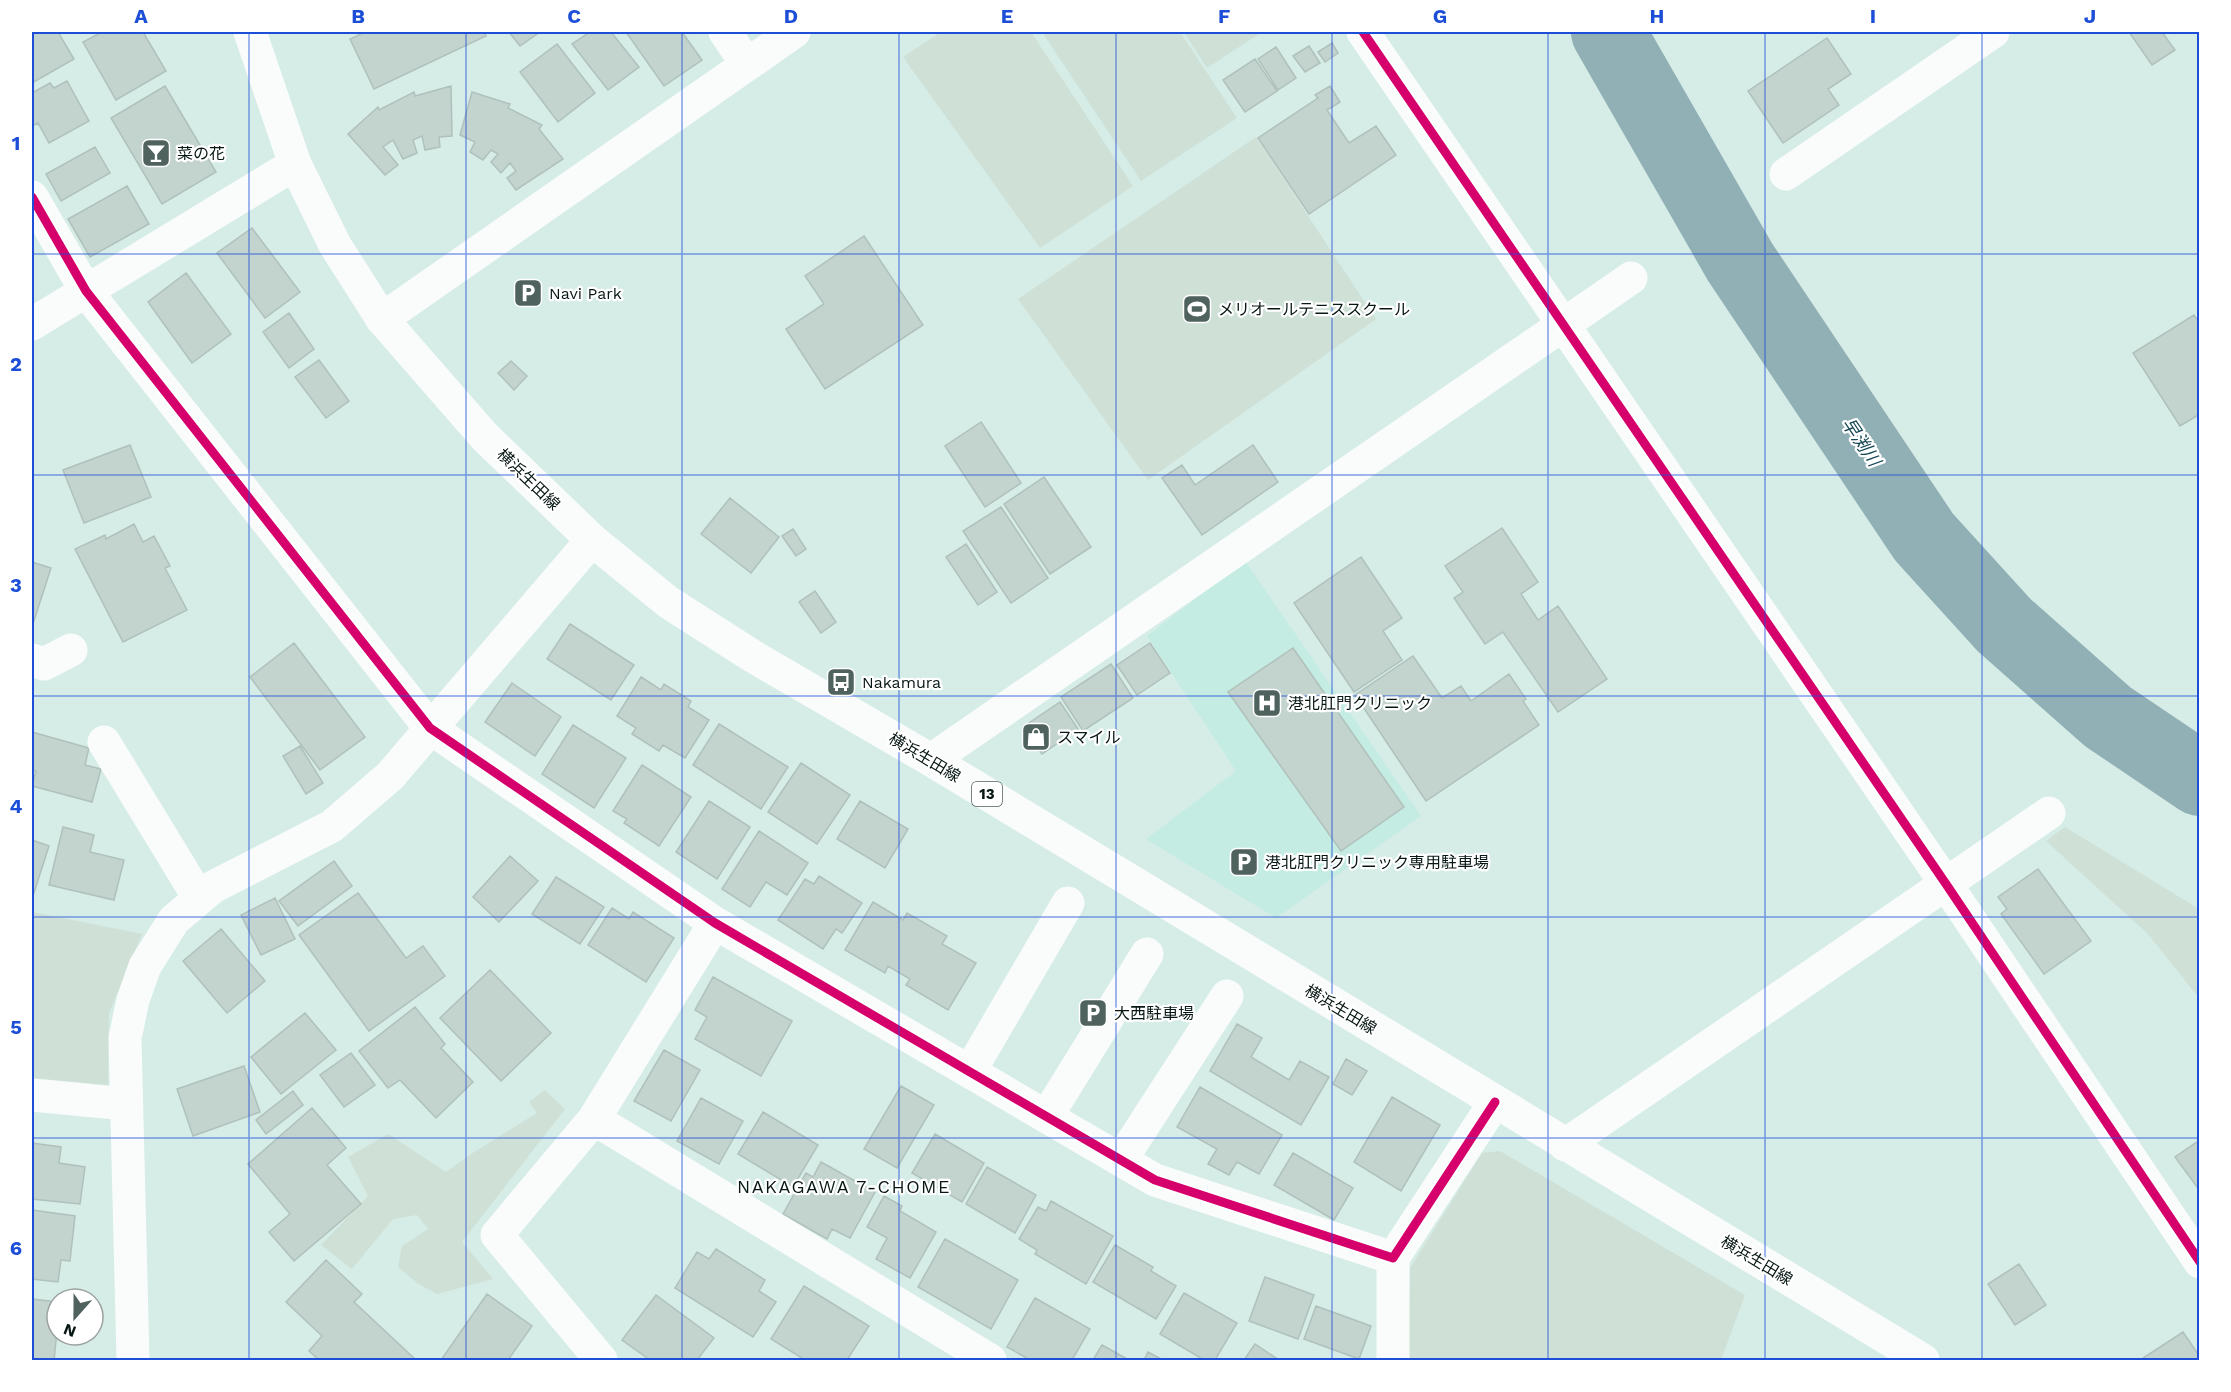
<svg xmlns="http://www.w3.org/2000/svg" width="2231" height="1392" font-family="'Work Sans','Noto Sans JP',sans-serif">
<rect width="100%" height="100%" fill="#d5ece7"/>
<path fill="#c4ece3" d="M1245,561L1421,816L1276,918L1146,839L1236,771L1147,636Z"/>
<path fill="#cfe0d6" d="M941,32H1031L1133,186L1040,248L903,57Z
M1042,32H1180L1237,118L1141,181Z
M1184,32H1262L1207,68Z
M1256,137L1376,319L1148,480L1018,299Z
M2065,827L2199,909V998L2148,934L2046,841Z
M32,912L142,934L109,1013L108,1085L32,1078Z
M545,1090L565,1109L462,1242L493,1279L437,1294L417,1283L398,1267L402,1246L428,1229L417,1215L393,1219L352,1269L321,1245L368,1196L348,1157L388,1134L446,1172L471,1154L537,1113L529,1102Z
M1500,1151L1745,1295L1721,1360H1408L1410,1268L1482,1153Z"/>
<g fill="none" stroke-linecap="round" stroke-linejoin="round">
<path stroke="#91b0b5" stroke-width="74" d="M1608,32L1740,262L1924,537L2004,625L2108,717L2200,779"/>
</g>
<path fill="#c3d3ce" stroke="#b0c1bb" stroke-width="1.5" d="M32,32H58L74,59L32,83Z
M102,32H143L166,71L116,100L83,42Z
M365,32H484L486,36L374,89L350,39Z
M509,32H540L520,46Z
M590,32H611L639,67L608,90L572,44Z
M626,32H682L702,60L664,86Z
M2129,32H2162L2175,50L2152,65Z
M1827,38L1851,74L1828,89L1839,105L1783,143L1748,91Z
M1332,43L1338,53L1325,62L1318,52Z
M557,44L595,93L558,122L520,72Z
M1309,46L1320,63L1305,72L1293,56Z
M1276,47L1296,78L1278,90L1258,59Z
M1255,59L1277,91L1245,112L1223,80Z
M67,81L89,121L49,143L38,123L32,126V93L50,83L54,88Z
M165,86L216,172L162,204L111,118Z
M451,86L452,136L439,137L440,147L425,150L422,136L413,140L417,153L403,159L393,140L383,147L398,165L385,175L348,134L378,107L379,110L414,92L415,96Z
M1330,86L1340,102L1327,110L1349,143L1376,126L1396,155L1309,214L1258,138L1318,98L1315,95Z
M472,92L510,104L508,108L542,125L539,129L563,159L516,190L507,178L516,171L510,163L501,173L491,162L498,154L491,150L483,160L470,152L475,142L460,135Z
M95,147L110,173L61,201L46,174Z
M127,186L149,224L90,257L68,219Z
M252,228L300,292L265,318L217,253Z
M864,236L923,325L825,389L786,329L824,304L805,276Z
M186,273L231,334L192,363L148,302Z
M289,313L314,349L289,368L263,332Z
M2194,315L2200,324V414L2180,426L2133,353Z
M319,360L349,401L326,418L295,377Z
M511,361L527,376L514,390L498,373Z
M981,422L1021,483L985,507L945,446Z
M130,445L151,497L84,523L63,470Z
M1253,445L1278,482L1202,535L1162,478L1182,465L1195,485Z
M1044,477L1091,547L1050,574L1004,504Z
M730,498L779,537L751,573L701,534Z
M1001,507L1048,578L1011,603L963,531Z
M134,524L143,542L154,536L170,566L165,568L187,610L123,642L75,549L105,535L106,539Z
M1502,528L1538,582L1521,594L1538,620L1558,606L1607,679L1558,712L1503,632L1485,644L1454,598L1463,592L1445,566Z
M793,529L806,549L796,556L782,536Z
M966,544L997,592L978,605L946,557Z
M1361,557L1402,618L1383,631L1402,660L1354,692L1294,603Z
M32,562L51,568L32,627Z
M815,591L836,622L821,633L799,602Z
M570,624L634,665L611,700L547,659Z
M294,643L365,737L320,770L250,677Z
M1150,643L1170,673L1137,695L1117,665Z
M1293,648L1404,807L1341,851L1228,692Z
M1413,656L1442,698L1461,686L1471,701L1509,674L1526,699L1523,701L1539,725L1426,801L1355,695Z
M1111,664L1133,698L1083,731L1061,697Z
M641,677L661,690L664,684L691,701L688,707L709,720L685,758L663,745L659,751L632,734L636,728L617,716Z
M512,683L561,717L535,756L485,722Z
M1060,702L1078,729L1042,754L1023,727Z
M719,724L788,767L761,809L693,765Z
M573,725L626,758L594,808L542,774Z
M32,732L89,748L85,765L101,769L92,802L32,786L36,771L32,770Z
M300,746L323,783L306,794L283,756Z
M801,763L850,795L817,844L768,812Z
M642,765L691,797L659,846L624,823L627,819L613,811Z
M709,801L750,827L717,879L676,852Z
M860,801L908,829L885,868L837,839Z
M63,827L94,835L90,852L124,860L114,900L49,885Z
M759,831L808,863L787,895L766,882L750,907L722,889Z
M32,840L49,846L33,896H32Z
M510,856L538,881L499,922L473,897Z
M334,861L352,886L298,926L279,901Z
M2038,869L2091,941L2044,974L2001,914L2007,909L1998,897Z
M819,876L862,903L842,933L836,929L823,949L778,920L805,879L814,884Z
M556,877L604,907L580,944L532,914Z
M358,893L406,958L423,946L445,976L369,1031L299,935Z
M275,898L295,939L261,955L241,915Z
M873,902L903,920L907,913L947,936L942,944L976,963L948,1010L906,985L910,979L888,966L885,973L845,950Z
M612,908L629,919L633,912L674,938L646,982L588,945Z
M221,929L265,981L227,1013L183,961Z
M490,970L551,1033L501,1081L440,1018Z
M713,977L792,1021L761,1076L695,1039L707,1017L695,1010Z
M415,1007L445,1044L441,1048L473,1082L436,1118L400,1080L388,1088L359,1051Z
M305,1013L336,1050L281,1094L251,1057Z
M1237,1024L1262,1038L1251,1057L1289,1080L1300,1061L1329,1077L1301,1125L1210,1071Z
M664,1050L700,1070L671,1121L634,1101Z
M351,1053L375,1085L344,1107L320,1075Z
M1346,1059L1367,1071L1352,1095L1333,1084Z
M244,1066L260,1112L193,1136L177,1089Z
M901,1086L934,1105L897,1168L864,1149Z
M1200,1087L1282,1135L1259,1174L1237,1162L1229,1175L1208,1164L1217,1149L1177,1127Z
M293,1091L303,1105L266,1134L256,1120Z
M1392,1097L1440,1125L1401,1191L1354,1162Z
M701,1098L743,1121L719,1164L677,1141Z
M312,1108L346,1148L327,1165L361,1204L294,1261L269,1232L290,1214L248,1164Z
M763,1112L818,1145L793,1187L738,1154Z
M935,1134L984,1163L962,1202L912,1173Z
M2200,1140V1191L2175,1157Z
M32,1143L61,1147L59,1163L85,1167L80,1204L32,1199Z
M1293,1153L1353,1188L1334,1220L1274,1185Z
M821,1162L875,1192L850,1238L832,1229L827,1239L783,1214L806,1173L813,1177Z
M987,1167L1036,1195L1015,1233L966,1204Z
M884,1196L902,1206L900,1211L936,1232L910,1278L876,1259L887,1238L867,1227Z
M1051,1201L1113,1236L1086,1284L1035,1254L1037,1250L1019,1239L1038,1207L1046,1211Z
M32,1210L75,1216L70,1261L61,1260L58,1282L32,1279Z
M945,1239L1018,1280L991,1329L918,1287Z
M1115,1245L1153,1267L1151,1271L1176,1286L1156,1319L1093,1282Z
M716,1249L765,1280L759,1291L776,1302L753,1337L675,1288L697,1252L709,1259Z
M326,1260L362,1294L354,1302L416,1360H319L309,1351L322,1336L286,1302Z
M2019,1264L2046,1305L2015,1325L1988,1284Z
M1265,1277L1314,1295L1298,1339L1249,1321Z
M804,1286L869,1326L847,1360H805L771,1339Z
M1184,1293L1237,1323L1215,1360H1204L1160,1334Z
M487,1294L532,1326L508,1360H441Z
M656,1295L714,1338L697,1360H650L622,1340Z
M1035,1298L1090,1329L1072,1360H1030L1007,1347Z
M32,1299L57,1302V1331L54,1360H32Z
M1316,1306L1371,1326L1359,1359L1304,1339Z
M2183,1332L2200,1357V1360H2140Z
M1255,1344L1279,1360H1244Z
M1102,1345L1129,1360H1093Z
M1148,1352L1163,1360H1144Z"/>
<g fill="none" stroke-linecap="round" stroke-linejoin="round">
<path stroke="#f9fcfb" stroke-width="33" d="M725,32L746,63
M1363,32L1946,884L2200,1262
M1786,174L1993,32
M32,197L86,291L430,728L715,923L1155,1180L1393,1258L1495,1102
M382,319L794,32
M32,324L295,164
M32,660L44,664L71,650
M104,742L199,898
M931,760L1631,278
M970,1071L1068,903
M32,1095L126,1104
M1047,1116L1147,954
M594,1119L990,1360
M1565,1145L2049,813
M1121,1160L1227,996
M133,1360L125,1038L133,1000L145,966L174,920L213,887L332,826L390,776L592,540
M601,1360L497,1235L594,1119L715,923
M1393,1360V1258"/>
<path stroke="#f9fcfb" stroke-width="33" d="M250,32L295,164L335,245L382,319L484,436L592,540L668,602L754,657L931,760L1923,1360"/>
<g stroke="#fff" stroke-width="13">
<path id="cycleway" d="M1363,32L1946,884L2200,1262
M32,197L86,291L430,728L715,923L1155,1180L1393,1258L1495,1102"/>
</g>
<use href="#cycleway" stroke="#d6006c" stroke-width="9"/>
</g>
<path fill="none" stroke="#1d4ed8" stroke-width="1.5" stroke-opacity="0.55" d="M249,32V1360M466,32V1360M682,32V1360M899,32V1360M1116,32V1360M1332,32V1360M1548,32V1360M1765,32V1360M1982,32V1360M32,254H2200M32,475H2200M32,696H2200M32,917H2200M32,1138H2200"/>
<defs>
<g id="bar-square" transform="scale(1.5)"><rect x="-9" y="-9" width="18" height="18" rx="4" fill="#4f625e" stroke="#fff"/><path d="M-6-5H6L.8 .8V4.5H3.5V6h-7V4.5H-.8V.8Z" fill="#fff"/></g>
<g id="parking-square" transform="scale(1.5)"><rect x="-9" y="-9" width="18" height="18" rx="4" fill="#4f625e" stroke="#fff"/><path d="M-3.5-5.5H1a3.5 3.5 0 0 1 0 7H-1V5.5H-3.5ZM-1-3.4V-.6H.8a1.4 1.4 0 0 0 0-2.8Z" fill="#fff"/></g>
<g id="stadium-square" transform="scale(1.5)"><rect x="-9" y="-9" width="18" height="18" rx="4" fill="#4f625e" stroke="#fff"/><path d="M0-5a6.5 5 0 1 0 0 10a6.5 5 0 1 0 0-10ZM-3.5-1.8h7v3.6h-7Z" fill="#fff"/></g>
<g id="bus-square" transform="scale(1.5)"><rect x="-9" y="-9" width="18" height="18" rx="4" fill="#4f625e" stroke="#fff"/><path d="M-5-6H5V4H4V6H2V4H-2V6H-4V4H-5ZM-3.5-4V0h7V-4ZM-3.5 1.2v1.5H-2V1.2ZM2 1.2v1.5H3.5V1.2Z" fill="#fff"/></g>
<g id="hospital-square" transform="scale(1.5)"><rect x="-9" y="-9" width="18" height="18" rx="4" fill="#4f625e" stroke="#fff"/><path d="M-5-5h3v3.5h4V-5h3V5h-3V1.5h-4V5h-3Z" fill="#fff"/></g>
<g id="shop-square" transform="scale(1.5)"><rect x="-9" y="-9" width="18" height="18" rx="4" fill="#4f625e" stroke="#fff"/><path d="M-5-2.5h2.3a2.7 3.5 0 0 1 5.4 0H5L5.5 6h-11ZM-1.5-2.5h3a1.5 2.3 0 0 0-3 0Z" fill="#fff"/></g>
</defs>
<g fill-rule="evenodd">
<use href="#bar-square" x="156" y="153"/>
<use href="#parking-square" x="528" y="293"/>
<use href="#stadium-square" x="1197" y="309"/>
<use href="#bus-square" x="841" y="682"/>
<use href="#hospital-square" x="1267" y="703"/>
<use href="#shop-square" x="1036" y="737"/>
<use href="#parking-square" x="1244" y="862"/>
<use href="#parking-square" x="1093" y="1013"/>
</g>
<g text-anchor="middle" stroke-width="4.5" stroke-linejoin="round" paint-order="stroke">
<rect fill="#fff" stroke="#515d5a" stroke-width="1.5" x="972" y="782" width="30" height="24" rx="4.5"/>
<g font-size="15" font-weight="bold" fill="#071714">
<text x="987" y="799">13</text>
</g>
<g font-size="16" fill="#071714" stroke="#fff" text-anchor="start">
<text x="177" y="159">菜の花</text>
<text x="549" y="299">Navi Park</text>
<text x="1218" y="315">メリオールテニススクール</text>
<text x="862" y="688">Nakamura</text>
<text x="1288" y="709">港北肛門クリニック</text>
<text x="1057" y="743">スマイル</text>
<text x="1265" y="868">港北肛門クリニック専用駐車場</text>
<text x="1114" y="1019">大西駐車場</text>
</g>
<g font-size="16" fill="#071714" stroke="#fff">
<text transform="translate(529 479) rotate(44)" y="6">横浜生田線</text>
<text transform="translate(925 757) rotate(31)" y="6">横浜生田線</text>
<text transform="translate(1341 1009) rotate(31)" y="6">横浜生田線</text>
<text transform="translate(1757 1260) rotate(31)" y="6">横浜生田線</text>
</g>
<g font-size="18" font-style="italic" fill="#144854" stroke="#fff">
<text transform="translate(1861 442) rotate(56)" y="6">早渕川</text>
</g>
<g font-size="18" letter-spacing="1.5" fill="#071714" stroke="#fff">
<text x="844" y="1193">NAKAGAWA 7-CHOME</text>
</g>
</g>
<rect width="2231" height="1392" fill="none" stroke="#ffffff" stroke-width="66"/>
<g transform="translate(75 1317) rotate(201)"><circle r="28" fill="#ffffff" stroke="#9ca2a1" stroke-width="1.5"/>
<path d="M0-4.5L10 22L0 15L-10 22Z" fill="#4f625e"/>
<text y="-9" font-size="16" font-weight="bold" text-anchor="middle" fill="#071714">N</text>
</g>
<rect x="33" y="33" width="2165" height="1326" fill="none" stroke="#1d4ed8" stroke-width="2"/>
<g font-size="20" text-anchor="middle" font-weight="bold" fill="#1d4ed8">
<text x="141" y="23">A</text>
<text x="358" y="23">B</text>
<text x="574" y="23">C</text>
<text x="791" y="23">D</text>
<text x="1007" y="23">E</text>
<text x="1224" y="23">F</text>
<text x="1440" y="23">G</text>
<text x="1657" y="23">H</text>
<text x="1873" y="23">I</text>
<text x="2090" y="23">J</text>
<text x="16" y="150">1</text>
<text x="16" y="371">2</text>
<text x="16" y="592">3</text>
<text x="16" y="813">4</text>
<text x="16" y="1034">5</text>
<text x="16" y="1255">6</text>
</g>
</svg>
